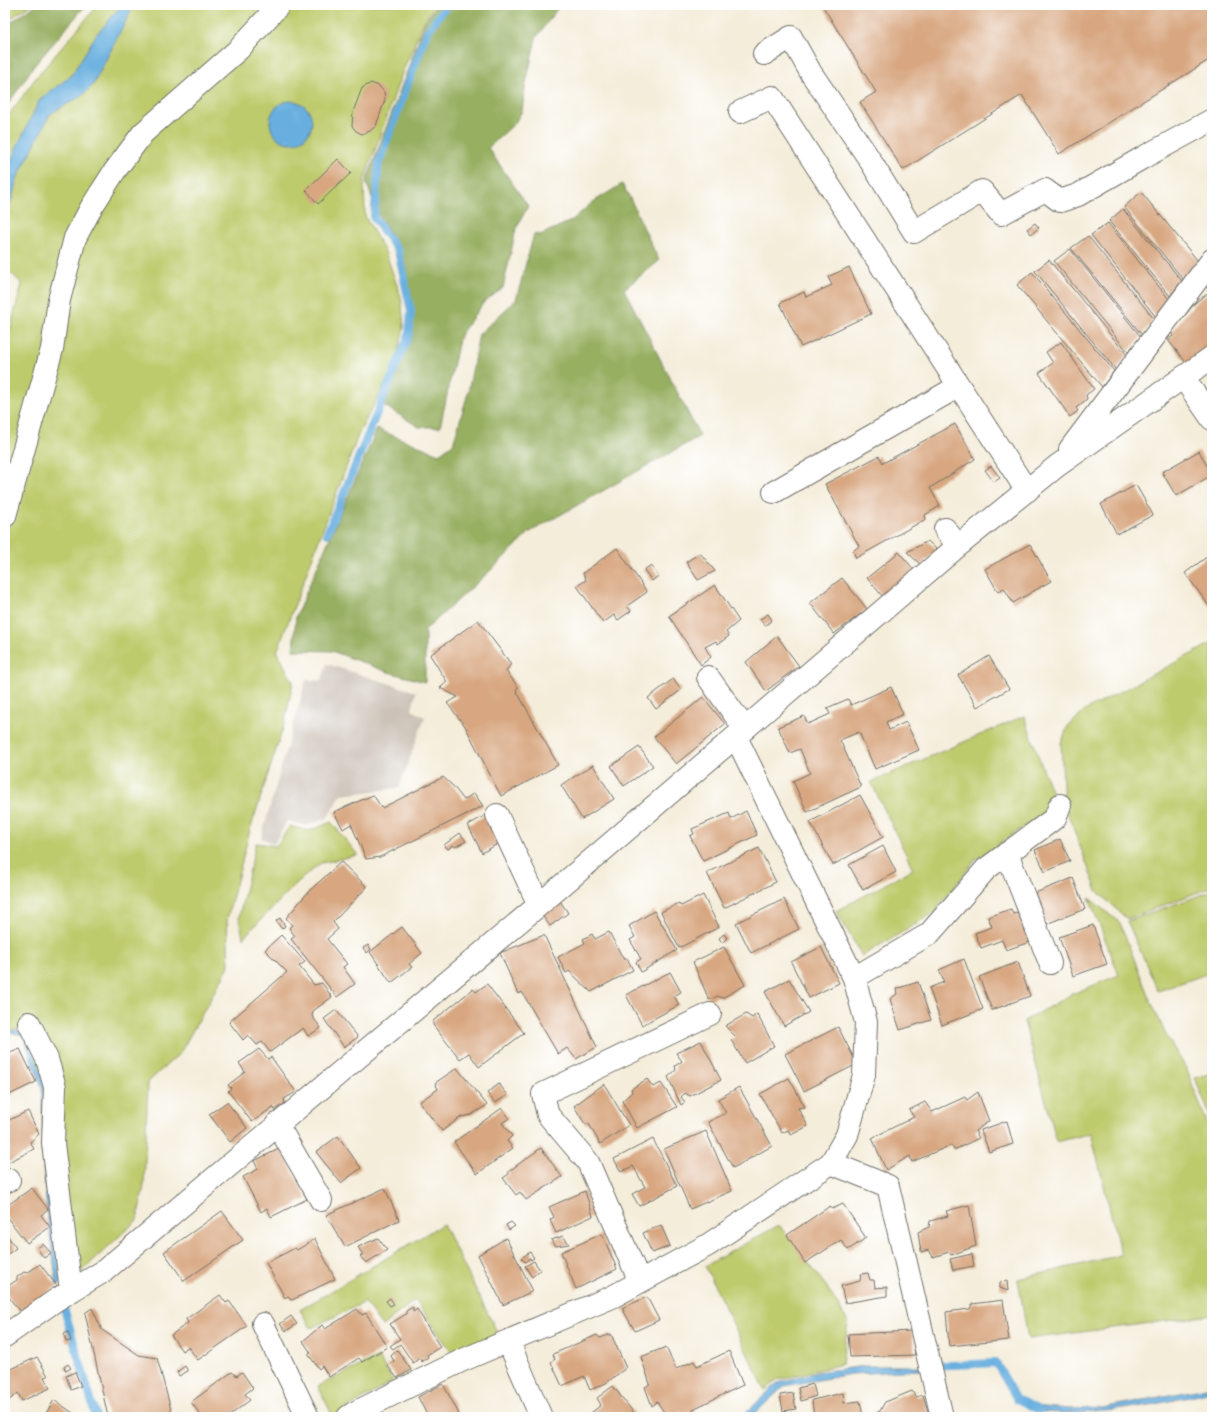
<svg xmlns="http://www.w3.org/2000/svg" width="1217" height="1422" font-family="'Libre Caslon Text',serif">
<rect width="100%" height="100%" fill="#fff"/>
<filter id="ink" filterUnits="userSpaceOnUse"><feTurbulence type="fractalNoise" baseFrequency=".025" numOctaves="2"/><feDisplacementMap in="SourceGraphic" scale="8" xChannelSelector="R" yChannelSelector="G"/><feConvolveMatrix kernelMatrix="1 2 1 2 8 2 1 2 1" color-interpolation-filters="sRGB"/></filter>
<filter id="wash" filterUnits="userSpaceOnUse"><feTurbulence type="fractalNoise" baseFrequency=".012" numOctaves="4" result="noise"/><feDisplacementMap in="SourceGraphic" scale="16" xChannelSelector="R" yChannelSelector="G"/><feGaussianBlur stdDeviation="0.9" result="paint"/><feColorMatrix in="noise" values="0 0 0 0 0 0 0 0 0 0 0 0 0 0 0 0 0 1.4 0 .05"/><feComposite in="paint" operator="in"/></filter>
<g filter="url(#wash)">
<rect width="100%" height="100%" fill="#f4edda"/>
<path fill="#ccc2b8" d="M327,664L416,692L412,710L425,717L399,788L341,795L327,818L308,826L287,821L274,844L261,838L306,680L321,681Z"/>
<path fill="#becb6c" stroke="#747b4c" d="M5,5H31L5,22Z
M98,5H436L425,19L402,73L364,181L365,216L386,254L401,297L404,327L395,365L359,433L277,652L293,682L284,725L250,830L227,919L229,966L180,1053L148,1082L144,1186L137,1220L70,1282L57,1083L38,1077L26,1036L5,1031V348L22,284L5,267V120L35,79Z
M1212,643V887L1127,919L1097,891L1064,804L1061,743L1068,726L1086,710Z
M1024,716L1056,805L975,860L934,913L862,956L836,911L913,869L871,782Z
M331,822L358,855L321,863L299,881L243,938L239,917L256,843L276,846L290,826L309,831Z
M1212,891V972L1158,991L1127,921Z
M1089,898L1120,923L1148,995L1167,1037L1186,1068L1212,1136V1315L1028,1339L1018,1279L1121,1255L1091,1133L1057,1142L1024,1021L1072,994L1119,975Z
M1212,1073V1121L1195,1078Z
M443,1224L498,1334L452,1353L415,1300L382,1326L365,1302L311,1328L300,1310Z
M779,1225L826,1286L848,1322L842,1364L778,1380L765,1390L705,1266Z
M378,1357L393,1381L333,1417L318,1386Z"/>
<path fill="#96af60" stroke="#606d46" d="M36,5H86L33,67L5,109V26Z
M438,5H560L536,38L525,88L522,111L515,123L488,148L528,206L516,229L503,288L484,302L460,335L440,427H419L383,405L412,334L400,249L379,216L366,182L426,20Z
M622,184L630,198L659,261L624,289L700,436L530,532L490,571L425,630V682L388,672L332,651L293,650L296,616L377,429L439,454L453,444L468,393L479,334L516,300L534,234L540,235L571,221L593,202Z"/>
<path fill="#68afdf" stroke="#4a6d85" d="M122,5H137L131,11L93,85L83,95L50,114L17,179L12,199L5,214V180L13,155L40,99L71,76L96,35Z
M270 122a21 21 0 1 1 42 0a21 21 0 1 1-42 0Z
M18,1030L27,1034L47,1088L61,1284L57,1285L47,1213L43,1155L42,1087L23,1036L15,1033L5,1034V1031Z
M866,1366H919V1370L851,1374L784,1386L751,1417H742L772,1388L781,1382L818,1372Z
M1212,1387V1392C1153,1405 1093,1418 1033,1411L1030,1406L1071,1409L1102,1408Z"/>
<g fill="none" stroke-linecap="round" stroke-linejoin="round">
<path stroke="#68afdf" stroke-width="8" d="M327,534L409,335L411,311L398,251L374,218L379,162L427,32L447,5
M64,1308L96,1417
M931,1366L996,1363L1017,1399L1039,1410"/>
</g>
<g id="blocks">
<path fill="#d8a781" d="M822,5H1212V58L1059,154L1022,95L903,170L860,102L876,92Z
M371,83L379,86L384,92L385,100L376,126L370,131L362,134L356,131L352,126L353,112L362,88Z
M338,159L351,173L318,204L306,190Z
M1141,192L1198,261L1184,280L1124,207Z
M1123,209L1182,281L1170,296L1109,221Z
M1035,223L1039,228L1031,234L1027,229Z
M1108,223L1169,299L1156,317L1091,235Z
M1088,236L1154,319L1142,335L1071,248Z
M1070,249L1141,337L1128,352L1054,261Z
M1049,260L1127,355L1116,370L1035,271Z
M849,267L871,314L801,347L780,303L804,292L806,297L832,285L828,277Z
M1032,272L1114,371L1102,387L1017,285Z
M1212,283V294L1206,286Z
M1207,294L1212,301V348L1188,365L1168,340L1173,336L1171,332L1196,302Z
M1061,342L1094,389L1086,395L1087,399L1076,408L1078,411L1070,417L1039,373L1053,363L1046,352Z
M955,424L975,459L930,488L940,506L925,515L926,519L856,558L853,551L859,546L825,484L879,456L883,463Z
M1199,451L1212,475L1176,496L1162,472Z
M991,466L1000,478L994,482L985,470Z
M1136,485L1153,515L1117,534L1101,504Z
M928,541L937,550L921,565L907,552Z
M1030,544L1051,581L1013,603L1004,588L998,592L985,569Z
M617,548L647,592L627,606L631,611L618,620L614,615L603,623L577,586L586,580L583,573Z
M899,552L915,571L883,597L867,578Z
M700,553L715,571L698,580L686,562Z
M1212,553V610L1185,573Z
M651,565L658,576L652,581L644,570Z
M842,578L867,609L834,634L810,603Z
M715,585L739,621L726,632L729,636L718,644L716,641L705,647L711,657L701,665L669,616Z
M768,614L772,620L765,626L760,619Z
M478,620L511,664L506,671L518,687L516,690L558,765L501,796L465,726L447,703L458,697L440,688L447,682L430,655Z
M777,636L799,666L766,691L746,662Z
M989,656L1009,689L977,707L958,675Z
M673,679L681,690L656,709L648,698Z
M891,687L903,714L886,722L889,730L906,722L919,750L875,769L859,732L840,740L861,787L807,812L793,781L810,773L800,749L790,753L778,727L804,716L808,724L830,714L827,708L848,699L851,705Z
M703,697L725,724L676,764L654,737Z
M639,747L653,766L624,786L611,766Z
M593,765L614,799L582,819L561,785Z
M443,777L453,786L464,800L474,793L483,806L380,857L366,859L351,824L343,829L334,812L373,795L382,808Z
M860,795L883,837L833,865L810,822Z
M746,811L757,835L703,861L690,836L694,834L692,829L729,813L731,819Z
M486,815L501,842L482,853L468,825Z
M460,833L466,841L455,847L453,845L448,849L444,845Z
M1060,839L1070,861L1045,872L1035,850Z
M883,846L896,872L863,890L849,865Z
M759,848L776,882L724,908L707,873Z
M341,862L367,887L333,922L338,929L327,939L347,964L343,967L355,984L337,997L291,939L295,936L289,928L292,925L286,918L309,891Z
M1073,878L1085,909L1046,924L1035,893Z
M703,895L719,927L679,948L661,912L679,903L681,906Z
M784,899L799,929L751,953L736,923Z
M560,901L568,913L550,926L542,915Z
M1011,909L1013,914L1023,910L1033,941L1006,950L1002,940L981,948L975,933L992,927L988,917Z
M654,911L677,950L641,972L636,962L641,959L630,940L635,937L629,926Z
M280,918L285,926L282,929L276,921Z
M1093,925L1107,964L1073,976L1059,937Z
M402,927L422,953L409,964L412,967L391,983L370,952Z
M609,932L624,960L627,958L633,970L591,992L569,971L566,973L558,957L585,943L583,939L592,934L595,939Z
M724,934L727,938L722,943L719,938Z
M281,935L305,962L299,966L314,985L322,983L332,997L313,1011L312,1016L321,1028L308,1036L303,1028L270,1052L262,1042L257,1045L248,1035L243,1040L229,1022L287,972L265,950Z
M544,935L597,1047L576,1059L567,1048L558,1054L522,992L518,994L500,953Z
M368,945L371,949L367,953L363,948Z
M724,947L745,985L722,998L718,996L709,1000L693,962Z
M821,947L839,983L809,998L791,962Z
M964,959L983,1009L942,1025L929,988L944,982L939,970Z
M1018,962L1030,996L992,1010L979,977Z
M670,972L681,992L674,996L679,1005L642,1025L626,995Z
M789,979L809,1012L784,1026L765,992Z
M918,982L931,1020L900,1030L890,999L897,994L896,989Z
M487,984L524,1033L479,1067L469,1053L460,1059L433,1025V1021L473,989L476,992Z
M336,1010L358,1037L344,1047L324,1019Z
M746,1014L752,1018L757,1014L774,1046L745,1063L731,1040L735,1036L725,1026Z
M838,1027L857,1064L804,1091L785,1054Z
M701,1041L721,1080L690,1096L685,1093L681,1097L685,1102L681,1105L668,1077L676,1070L675,1066L682,1061L676,1053Z
M20,1049L36,1082L5,1097V1055Z
M259,1049L268,1059L271,1057L296,1092L284,1099L285,1103L275,1110L273,1107L252,1122L228,1091L231,1088L228,1085L245,1072L239,1063Z
M457,1068L487,1105L471,1115L461,1117L442,1131L419,1102L438,1089L435,1083Z
M789,1078L805,1107L798,1108L808,1126L791,1135L788,1130L782,1133L760,1094Z
M647,1079L653,1087L661,1083L677,1107L637,1128L622,1101L632,1092L631,1089Z
M499,1084L508,1095L495,1103L487,1093Z
M604,1084L629,1125L600,1144L589,1124H585L574,1106Z
M739,1087L772,1146L733,1168L708,1122L726,1113L718,1099Z
M978,1092L989,1121L975,1131L979,1138L954,1150L951,1145L912,1162L910,1156L886,1170L872,1138L914,1117L909,1110L925,1102L932,1112L965,1097L967,1100Z
M227,1102L247,1128L230,1142L209,1114Z
M502,1108L509,1118L502,1123L512,1136L507,1141L513,1148L477,1174L454,1142Z
M28,1111L39,1134L30,1142L34,1149L9,1162L6,1157L5,1158V1122Z
M1007,1121L1013,1144L989,1152L981,1130Z
M706,1131L732,1191L690,1209L664,1149Z
M338,1136L361,1168L341,1183L316,1152Z
M653,1139L677,1186L639,1206L632,1194L645,1187L633,1166L621,1172L614,1159Z
M281,1148L307,1199L271,1217L267,1208L261,1212L243,1177L258,1169L254,1161Z
M541,1148L562,1177L526,1200L520,1192L516,1195L503,1178L509,1174V1171Z
M32,1188L48,1209L41,1215L50,1227L27,1243L5,1215V1207Z
M385,1188L399,1220L345,1247L326,1215Z
M585,1191L593,1216L556,1233L550,1220L554,1217L549,1207Z
M843,1204L866,1238L848,1250L841,1240L805,1263L787,1235L830,1206L832,1209Z
M969,1205L976,1246L951,1255L949,1252L933,1257L929,1250L921,1252L918,1232L929,1227L930,1221L948,1216L946,1211Z
M222,1211L243,1240L184,1281L164,1252Z
M511,1222L515,1226L509,1230L506,1225Z
M661,1225L670,1246L652,1253L643,1233Z
M5,1232L16,1248L5,1256Z
M602,1234L617,1269L576,1289L561,1252Z
M563,1236L569,1244L556,1246L551,1240Z
M378,1238L387,1250L366,1263L360,1256L363,1255L358,1247Z
M506,1238L533,1291L503,1305L478,1255Z
M315,1239L335,1279L292,1300L288,1296L285,1298L266,1263L295,1248L297,1250Z
M43,1244L51,1253L44,1258L37,1248Z
M530,1252L534,1258L531,1260L530,1258L525,1262L521,1258Z
M972,1254L974,1266L953,1270L950,1259Z
M534,1261L540,1270L532,1277L525,1266Z
M40,1264L57,1286L20,1312L5,1292V1288L17,1280V1277L24,1272L27,1273Z
M868,1273L870,1280H874L875,1288L887,1287V1296L845,1303L841,1286L860,1281L861,1274Z
M1007,1281L1008,1291L1000,1288V1282Z
M220,1295L226,1303L229,1301L247,1326L198,1360L188,1347L182,1351L171,1335L188,1323L186,1319Z
M647,1297L659,1320L635,1331L622,1308Z
M390,1298L394,1304L390,1306L386,1301Z
M1003,1300L1009,1340L949,1346L946,1312L970,1309L972,1304Z
M413,1307V1312L417,1309L440,1347L427,1355L428,1357L422,1362L420,1358L413,1363L400,1344L393,1349L390,1346L400,1339L390,1324L406,1314V1311Z
M92,1308L102,1330L139,1355L157,1358L173,1417H108L85,1313Z
M357,1309L362,1315L366,1313L387,1347L362,1362L359,1358L329,1377L322,1366L319,1369L308,1354L311,1353L303,1341L322,1325L325,1329Z
M291,1316L297,1324L286,1331L280,1324Z
M912,1331L915,1355L850,1357L848,1334Z
M68,1332L71,1341L66,1342L64,1334Z
M611,1334L626,1368L606,1383L590,1390L584,1376L562,1386L551,1362L555,1359L553,1354L597,1335L600,1338Z
M666,1347L676,1369L694,1361L697,1366L729,1351L743,1385L693,1409L696,1415L690,1417H684L681,1412L671,1417H664L662,1413L664,1412L657,1402L652,1406L645,1387L650,1384L641,1357Z
M397,1350L411,1370L397,1378L387,1365L394,1361L391,1356Z
M37,1357L48,1376L44,1377L50,1388L22,1401L18,1393L6,1403L5,1372Z
M68,1364L71,1368L66,1371L64,1367Z
M185,1366L188,1371L179,1376L177,1372Z
M75,1372L81,1386L71,1390L66,1376Z
M232,1372L237,1376L242,1372L253,1388L245,1394L250,1400L228,1417H202L191,1402Z
M443,1384L459,1414L453,1417H428L418,1397Z
M813,1384L816,1396L801,1401L798,1388Z
M613,1386L637,1417H586L601,1405L597,1398Z
M912,1391L916,1397L923,1395L929,1415L922,1417H868L880,1411L885,1402Z
M793,1393L796,1409L783,1411L780,1395Z
M843,1393L844,1403L860,1401L863,1417H814L812,1400Z
M54,1400L79,1417H44Z"/>
</g>
</g>
<g filter="url(#ink)">
<use href="#blocks" fill-opacity="0" stroke="#716f68" stroke-width="1"/>
<g fill="none" stroke-linecap="round" stroke-linejoin="round">
<g stroke="#716f68" stroke-width="24">
<path id="minor" d="M764,54L791,37L811,73L868,157L914,232L982,191L1001,214L1045,190L1060,201L1078,195L1144,157L1212,120
M740,112L772,97L1027,491
M1183,377L1212,419
M1070,449L1212,260
M774,492L959,386
M5,516L52,349L59,300L75,238L91,208L114,172L143,133L239,49L279,5
M945,529L958,546
M708,677L745,729
M736,737L854,978L866,1022L864,1075L847,1135L831,1163
M497,815L539,905
M1007,853L1050,963
M854,978L929,934L986,869L1055,818L1060,805
M29,1023L47,1059L55,1087L53,1143L71,1291
M277,1124L321,1200
M5,1182L9,1180
M640,1282L588,1162L548,1115L543,1094L710,1014
M263,1324L308,1417
M5,1336L56,1300L104,1271L539,905L958,546L1057,466L1212,357
M508,1341L541,1417
M348,1417L354,1413L463,1360L612,1297L708,1245L831,1163L888,1186L942,1417"/>
</g>
<use href="#minor" stroke="#fff" stroke-width="22"/>
</g>
</g>
<rect width="1217" height="1422" fill="none" stroke="#fff" stroke-width="20"/>
</svg>
